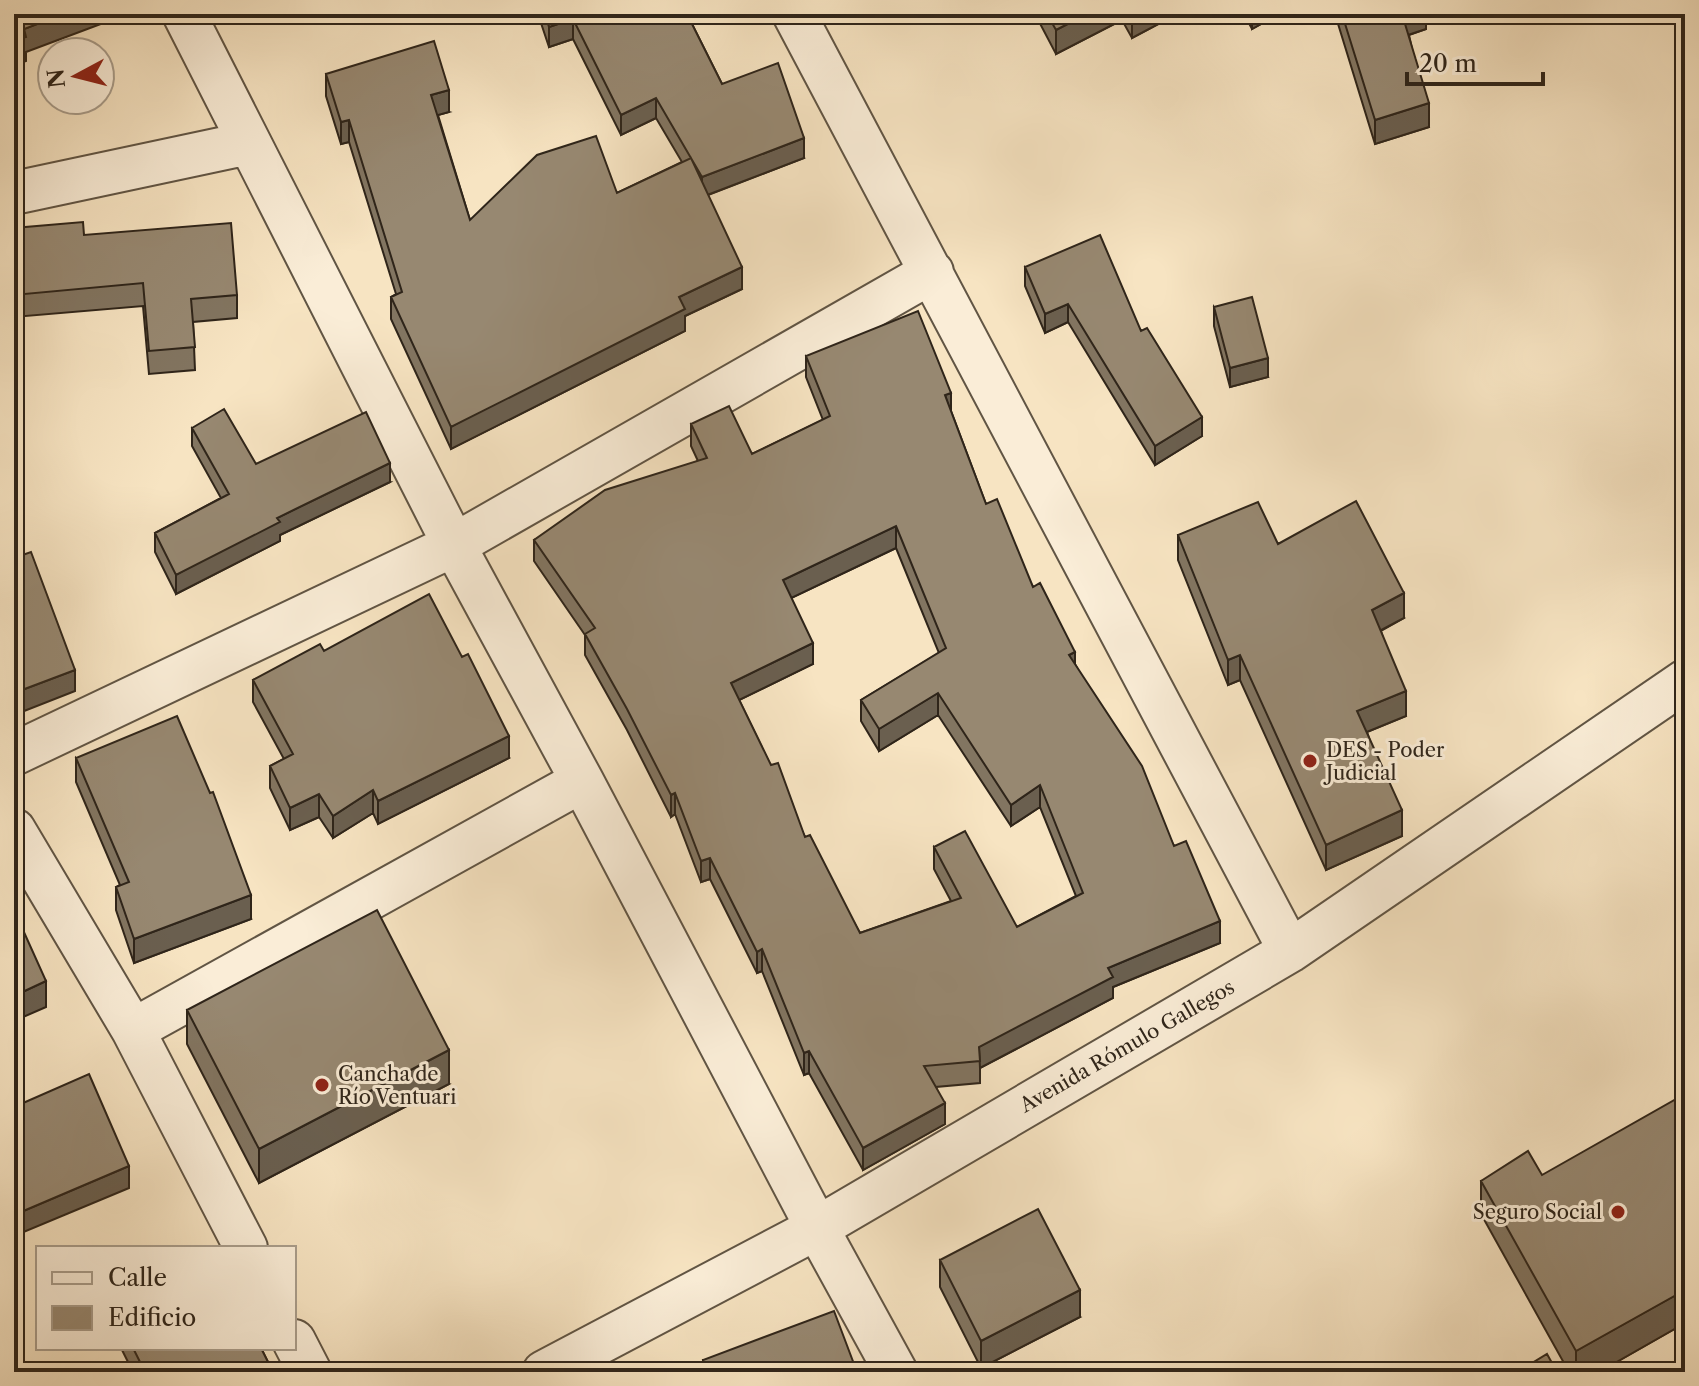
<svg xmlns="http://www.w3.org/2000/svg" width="1699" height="1386" font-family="'Libre Caslon Text',serif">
<rect width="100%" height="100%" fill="#f7e4c2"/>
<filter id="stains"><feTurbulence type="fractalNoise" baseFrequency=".0025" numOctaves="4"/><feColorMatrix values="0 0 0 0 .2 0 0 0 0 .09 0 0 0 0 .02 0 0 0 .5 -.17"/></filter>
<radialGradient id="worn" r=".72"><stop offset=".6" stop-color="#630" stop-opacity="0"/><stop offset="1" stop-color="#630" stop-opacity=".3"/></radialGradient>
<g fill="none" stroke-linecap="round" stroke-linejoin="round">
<g stroke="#615544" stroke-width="46">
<path id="minor" d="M184,14L454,545L582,781L817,1228L896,1372
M794,14L1290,951
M14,193L249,143
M14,754L454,545L932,272
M14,830L133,1030L246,1248
M133,1030L582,781
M294,1341L310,1372
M544,1372L817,1228L1290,951L1685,681"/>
</g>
<use href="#minor" stroke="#faedd7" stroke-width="42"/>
</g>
<path fill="#827561" stroke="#2f251a" stroke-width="2" fill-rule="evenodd" d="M538,14H687L722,84L804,158L708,195L742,289L685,316V331L451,449L391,319V297L396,294L349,142L341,144L326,96V74L449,112L438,115L470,220L617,193L682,162L656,118L621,135L573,39L549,47Z
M1035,14H1168V19L1132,38L1122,20L1056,54Z
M1244,14H1279L1252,29Z
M1335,14H1426V29L1409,35L1429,127L1375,144Z
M14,228L84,235L237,295V318L193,322L195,370L149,374L143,306L14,317Z
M1025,267L1141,331L1202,436L1155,465L1068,322L1045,333L1025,286Z
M1214,307L1268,377L1230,387L1214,326Z
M806,356L951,411L986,504L1033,587L1174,846L1220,943L1113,987V998L980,1068V1083L936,1087L945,1124L863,1170L809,1073L804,1075L762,971L757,973L710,879L701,882L675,814L671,817L627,730L585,655V635L534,561V540L698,461L691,446V424L752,454L823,420L806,377ZM896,548L939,653L861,700V721L879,751L938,715L1011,826L1040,807L1076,896L1017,927L934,847V869L951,901L860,933L805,837L739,700L813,664L791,598Z
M192,428L256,464L390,482L280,535V541L176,594L155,552V533L221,498L192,446Z
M1178,535L1278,544L1404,618L1381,631L1406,716L1367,732L1402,836L1326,870L1240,680L1228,685L1178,560Z
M324,651L509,758L378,824L373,813L333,838L319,817L290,830L270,788V766L284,759L253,702V680Z
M76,758L251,919L134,963L116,910V887L120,885L76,782Z
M187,1010L449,1084L259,1183L187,1044Z
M1542,1175L1685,1323L1599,1372H1569L1481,1214V1181Z
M940,1260L1080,1317L981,1368L940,1287Z
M121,1348H261L273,1372H133Z
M703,1360L857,1372H703Z"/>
<path fill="#6a5f4f" stroke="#2f251a" stroke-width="2" d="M63,14H106V22L26,52V61L14,65V40L24,29Z
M1087,14H1122V20L1056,54V30Z
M1132,14H1168V19L1132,38Z
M1252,14H1279L1252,29Z
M1402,14H1426V29L1402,37Z
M573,19V39L549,47V27Z
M449,90V112L431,117V95Z
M656,98V118L621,135V115Z
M1429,103V127L1375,144V120Z
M349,120V142L341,144V122Z
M804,138V158L702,197V177Z
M742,267V289L685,316V331L451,449V427L679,297Z
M1068,304V322L1045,333V314Z
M1268,358V377L1230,387V368Z
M951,393V414L945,395Z
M1202,417V436L1155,465V446Z
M390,463V482L280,535V541L176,594V575L277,518Z
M896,526V548L783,602V580Z
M1404,593V618L1372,635V610Z
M813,643V664L731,704V683Z
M1075,652V674L1069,655Z
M1240,655V680L1228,685V660Z
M75,670V691L14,715V693Z
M1406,691V716L1357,736V711Z
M938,693V715L879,751V729Z
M509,736V758L378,824V801Z
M1040,785V807L1011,826V805Z
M373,790V813L333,838V816Z
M675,793V814L671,817V795Z
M319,794V817L290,830V808Z
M1402,810V836L1326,870V845Z
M710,858V879L701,882V861Z
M251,895V919L134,963V939Z
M1220,921V943L1113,987V998L980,1068L979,1047L1108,968Z
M762,949V971L757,973V952Z
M46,981V1007L14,1021V996Z
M449,1050V1084L259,1183V1149Z
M809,1051V1073L804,1075V1053Z
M945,1103V1124L863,1170V1148Z
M129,1166V1188L14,1236V1215Z
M1080,1290V1317L981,1368V1341Z
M1685,1290V1323L1599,1372H1576V1351Z"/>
<path fill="#978871" stroke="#2f251a" stroke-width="2" fill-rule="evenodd" d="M14,14H63L24,29L26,37L14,40Z
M545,14H687L722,84L778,63L804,138L702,177L656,98L621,115L573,19L549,27Z
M1047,14H1087L1056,30Z
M1342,14H1402L1429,103L1375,120Z
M434,41L449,90L431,95L470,220L537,155L596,136L617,193L691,158L742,267L679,297L685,309L451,427L391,297L402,292L349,120L341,122L326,74Z
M83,222L84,235L231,223L237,295L191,299L195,347L149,351L143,283L14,295V228Z
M1100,235L1141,331L1147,328L1202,417L1155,446L1068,304L1045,314L1025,267Z
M1252,297L1268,358L1230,368L1214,307Z
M918,311L951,393L945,395L986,504L997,499L1033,587L1040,583L1075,652L1069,655L1142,766L1174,846L1186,841L1220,921L1108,968L1113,977L979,1047L980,1061L924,1066L945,1103L863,1148L809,1051L804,1053L762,949L757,952L710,858L701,861L675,793L671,795L627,709L585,634L595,628L534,540L605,490L707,458L691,424L729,406L752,454L830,416L806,356ZM896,526L946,648L861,700L879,729L938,693L1011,805L1040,785L1083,893L1017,927L965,831L934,847L961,898L860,933L810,835L805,837L778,763L771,765L731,683L813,643L783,580Z
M224,409L256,464L366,412L390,463L277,518L280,522L176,575L155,533L229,494L192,428Z
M1356,501L1404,593L1372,610L1406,691L1357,711L1402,810L1326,845L1240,655L1228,660L1178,535L1258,502L1278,544Z
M31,552L75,670L14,693V558Z
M429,594L462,657L468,654L509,736L378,801L373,790L333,816L319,794L290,808L270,766L293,754L253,680L320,644L324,651Z
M177,716L210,793L213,792L251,895L134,939L116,887L129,882L76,758Z
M14,910L46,981L14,996Z
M377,910L449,1050L259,1149L187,1010Z
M89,1074L129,1166L14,1215V1107Z
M1685,1094V1290L1576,1351L1481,1181L1528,1151L1542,1175Z
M1038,1209L1080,1290L981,1341L940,1260Z
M834,1311L857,1372H707L703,1360Z
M133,1348H261L273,1372H145Z
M1547,1354L1557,1372H1517Z"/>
<g fill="#8f2418" stroke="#faedd7" stroke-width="3">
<circle cx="1310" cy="761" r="8"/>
<circle cx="322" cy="1085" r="8"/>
<circle cx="1618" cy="1212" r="8"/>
</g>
<g text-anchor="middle" stroke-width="6" stroke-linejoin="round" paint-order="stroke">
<g font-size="20" fill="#2f251a" stroke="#faedd7" text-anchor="start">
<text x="1326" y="757">DES - Poder<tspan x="1326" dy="23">Judicial</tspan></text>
<text x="338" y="1081">Cancha de<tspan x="338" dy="23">Río Ventuari</tspan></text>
<text x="1602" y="1219" text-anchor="end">Seguro Social</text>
</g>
<g font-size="20" fill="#2f251a" stroke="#faedd7">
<text transform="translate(1127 1046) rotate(-30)" y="7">Avenida Rómulo Gallegos</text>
</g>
</g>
<rect width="1699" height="1386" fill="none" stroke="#f7e4c2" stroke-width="48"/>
<rect x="16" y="16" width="1667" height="1354" fill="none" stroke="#2f251a" stroke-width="4"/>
<rect x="24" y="24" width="1651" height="1338" fill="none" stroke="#2f251a" stroke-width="2"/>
<rect x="36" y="1246" width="260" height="104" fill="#faedd7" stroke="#a99d8b" stroke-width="2"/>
<rect x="52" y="1272" width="40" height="12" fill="#faedd7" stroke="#a99d8b" stroke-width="2"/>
<text x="108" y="1286" font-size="24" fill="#2f251a">Calle</text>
<rect x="52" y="1306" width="40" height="24" fill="#978871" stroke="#a99d8b" stroke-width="2"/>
<text x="108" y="1326" font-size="24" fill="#2f251a">Edificio</text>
<g transform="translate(76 76) rotate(263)"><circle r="38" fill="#faedd7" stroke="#a99d8b" stroke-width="2"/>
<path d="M0-6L14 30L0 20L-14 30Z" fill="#8f2418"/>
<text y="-12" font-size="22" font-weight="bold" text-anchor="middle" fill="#2f251a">N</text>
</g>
<path d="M1407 72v12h136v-12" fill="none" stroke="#2f251a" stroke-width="4"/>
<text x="1419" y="72" font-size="24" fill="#2f251a" stroke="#faedd7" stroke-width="6" paint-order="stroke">20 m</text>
<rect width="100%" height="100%" filter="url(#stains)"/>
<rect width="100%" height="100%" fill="url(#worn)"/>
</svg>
